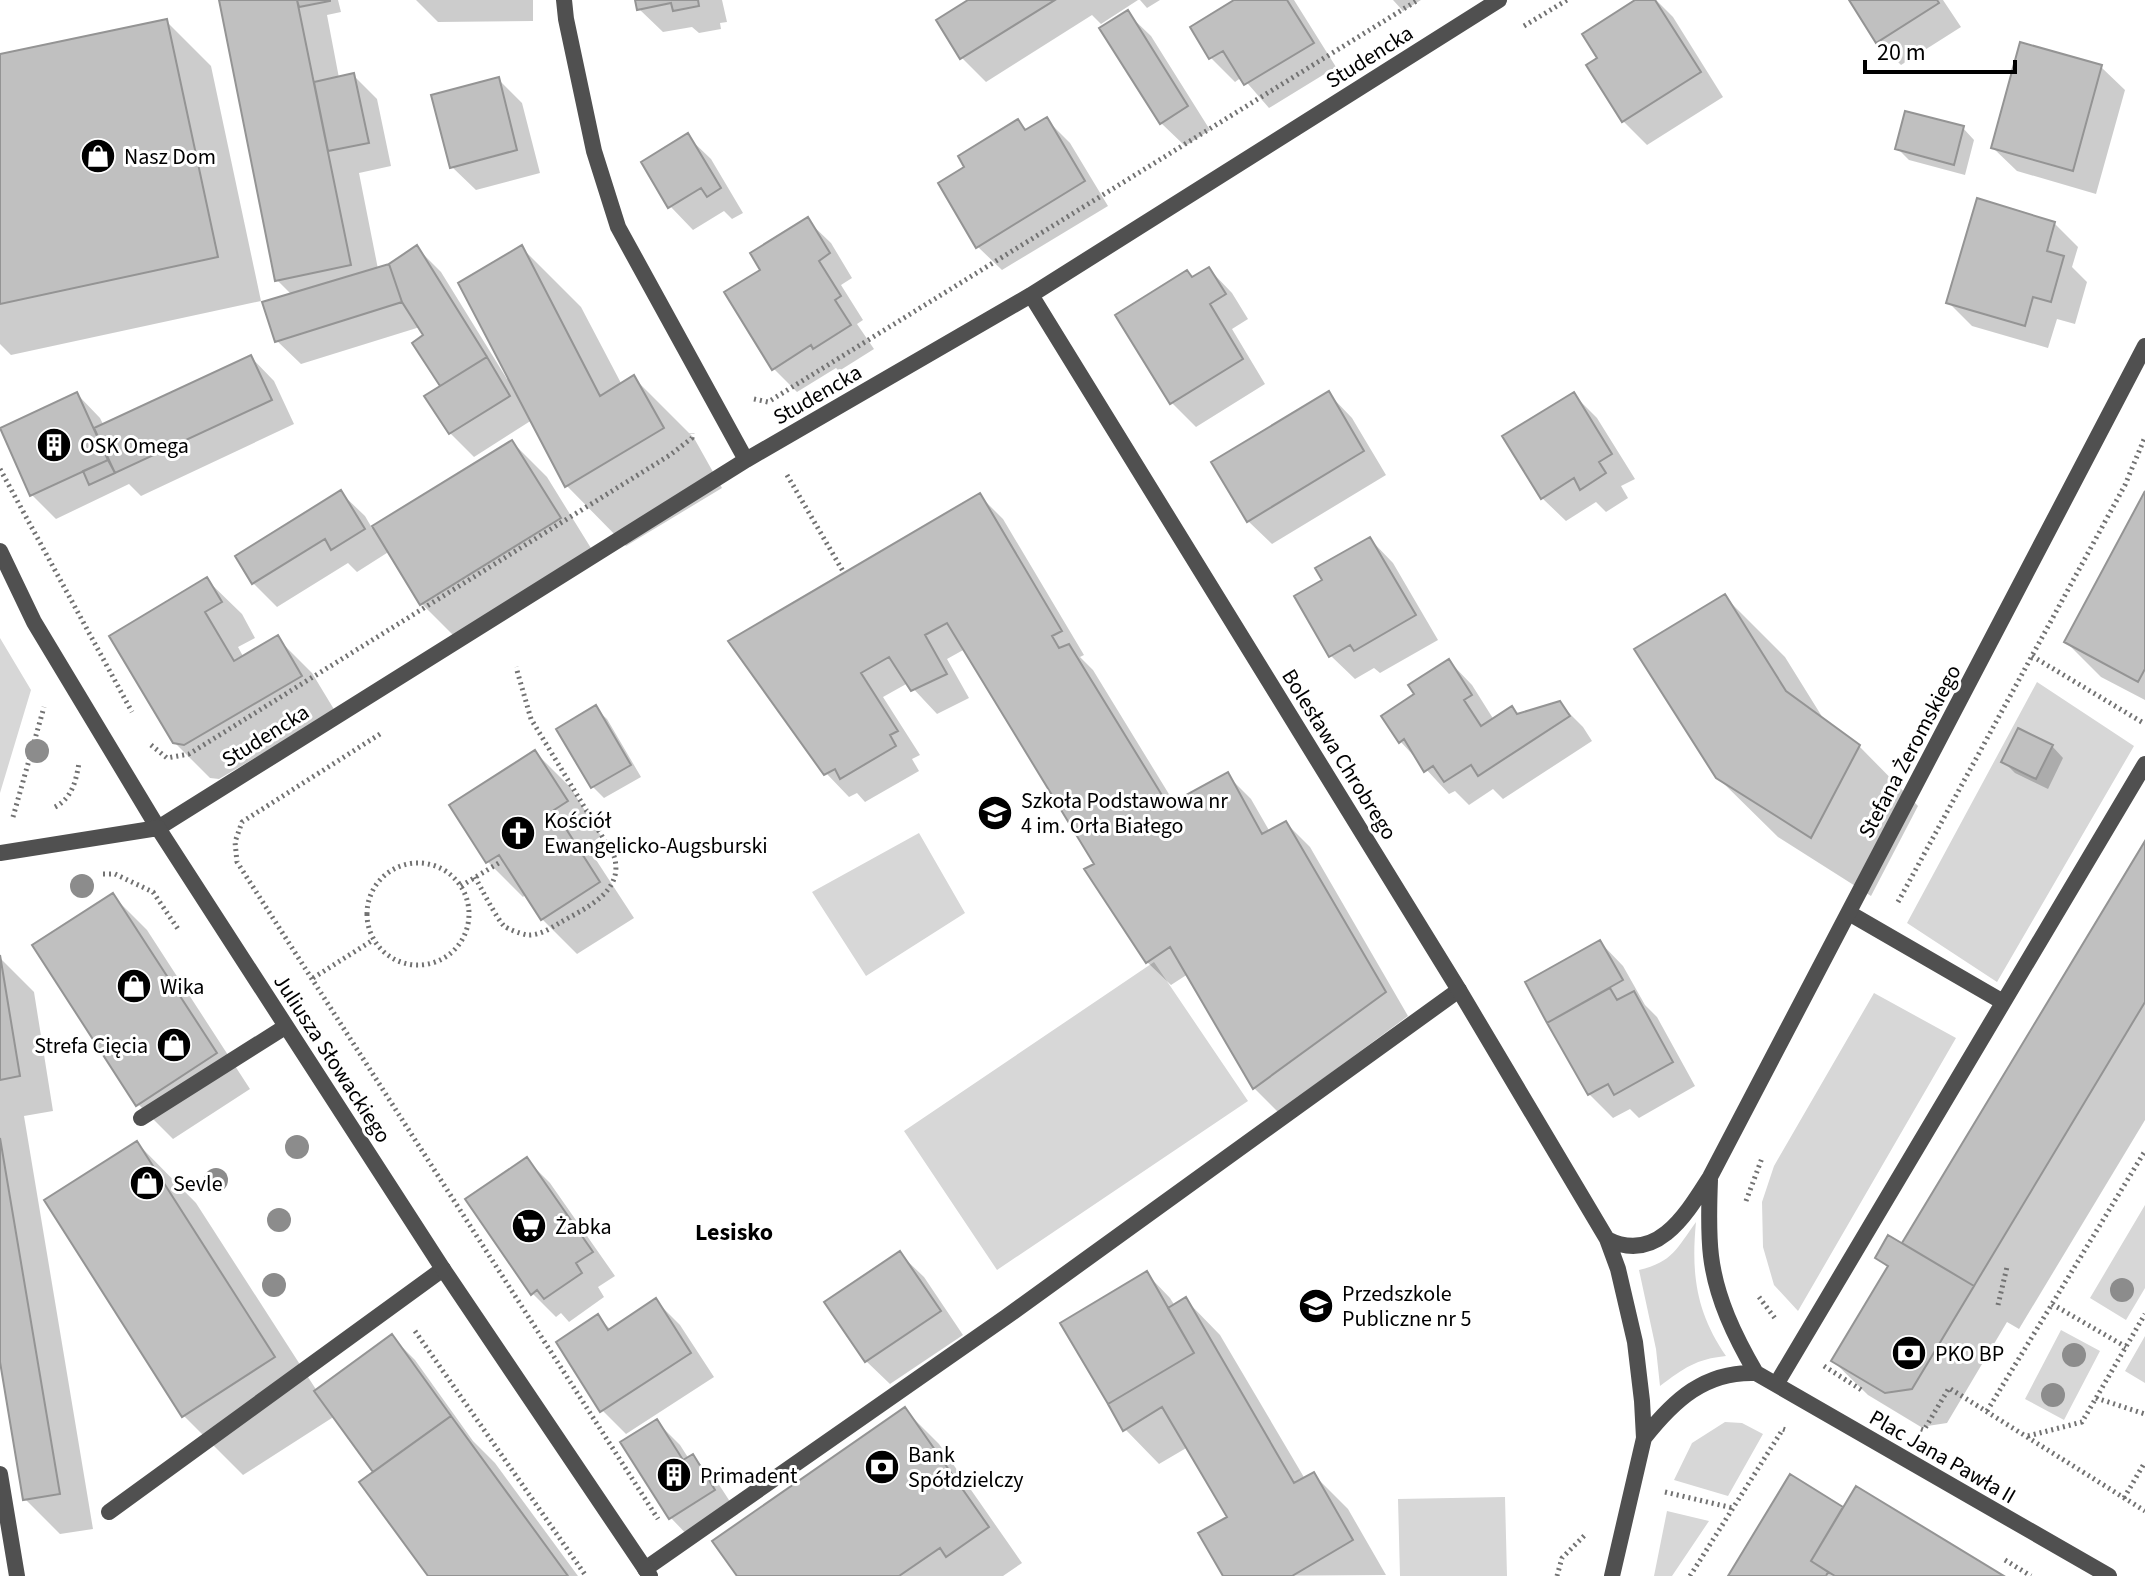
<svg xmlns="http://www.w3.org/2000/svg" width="2145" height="1576" font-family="'Source Sans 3',sans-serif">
<rect width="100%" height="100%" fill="#fff"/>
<path fill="#d7d7d7" d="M0,638L31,690L0,793Z
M2037,682L2134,746L1997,982L1907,923Z
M919,833L965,913L866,976L812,892Z
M1154,962L1248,1101L997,1270L904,1131Z
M1874,993L1956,1038L1798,1311L1774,1285L1763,1247L1762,1202L1774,1166Z
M2145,1205V1288L2126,1320L2090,1298Z
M1696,1222C1691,1274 1696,1312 1726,1356C1696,1359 1684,1368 1660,1386L1656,1349L1639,1270C1673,1262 1677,1248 1696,1222Z
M2061,1330L2100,1351L2064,1420L2025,1399Z
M2145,1336V1383L2125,1371Z
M1725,1422L1742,1423L1763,1434L1728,1496L1674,1480L1692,1443Z
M1505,1497L1507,1576H1400L1398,1499Z
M1667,1511L1709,1521L1672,1576H1654Z"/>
<path fill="#0003" d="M221,0H338L341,12L327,15L339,78L353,75L377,99L391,166L359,173L378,269L390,266L417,248L441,272L507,379L510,378L521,247L581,307L622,385L634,378L694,438L722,488L626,546L567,486L532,420L474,457L450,433L442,387L415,343L426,336L420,327L301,364L277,341L292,295L277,280Z
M416,0H533V21L438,22Z
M637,0H722L727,22L720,23L721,29L699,33L692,27L663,32L639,9Z
M972,0H1138L1101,24L1092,15L986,82L962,58L939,21Z
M1140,0H1160L1147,8Z
M1237,0H1294L1336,67L1269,108L1242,77L1235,82L1211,58L1192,28Z
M1393,0H1421L1403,11Z
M1639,0H1656L1673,17L1723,97L1647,145L1623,121L1600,59Z
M1851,0H1943L1961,27L1901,65L1878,42Z
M1127,13L1151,36L1210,130L1185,146L1161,123Z
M166,21L211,66L261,301L11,355L0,344V56Z
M2101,67L2125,90L2096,194L2017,171L1993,148Z
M498,79L522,103L540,173L476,190L452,167Z
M1046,119L1070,143L1108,206L1002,270L978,247L967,168L1018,121L1028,131Z
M1963,128L1974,140L1965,175L1909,160L1898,149Z
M687,136L711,159L743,213L732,219L724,211L693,230L670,206Z
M807,220L831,243L852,278L841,285L863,320L857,324L874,349L839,371L836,368L797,392L774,369Z
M2054,223L2078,247L2072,267L2087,282L2075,324L2057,319L2048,348L1972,326L1948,302Z
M1209,269L1232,293L1248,319L1232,329L1265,384L1196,427L1172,403L1118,315L1194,279Z
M251,357L274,381L294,424L141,496L129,484L56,519L32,495L77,394L100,418L104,426Z
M1329,394L1352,418L1386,475L1272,544L1248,521Z
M1573,394L1597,418L1635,479L1621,486L1628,498L1606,512L1596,502L1566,521L1542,498Z
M512,442L547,477L594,553L456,638L422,604L390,551L357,572L348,563L277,607L253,583L237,557L341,493L365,516L372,528Z
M979,495L1003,519L1084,655L1080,657L1093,670L1175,804L1227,775L1251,799L1270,832L1286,823L1310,847L1408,1016L1278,1112L1254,1088L1188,974L1171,985L1147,962L1097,865L965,649L947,659L969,698L937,714L908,683L883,697L920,755L912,759L919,771L865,802L857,793L849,797L826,773L731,642Z
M2145,495V700L2101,677L2066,642Z
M1370,539L1393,563L1438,640L1380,673L1374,668L1355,679L1331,656L1325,581Z
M207,580L242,614L255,638L238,647L244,658L277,638L312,673L335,711L219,779L210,778L174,742Z
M1725,597L1785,657L1826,723L1859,746L1918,806L1871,896L1778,837L1717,777Z
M1449,661L1472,685L1494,720L1518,716L1559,703L1583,727L1592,741L1503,799L1493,789L1469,805L1455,791L1449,794L1400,741L1417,695Z
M595,708L607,719L641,777L604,798L593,787Z
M2052,746L2063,758L2048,789L2015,773L2004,762Z
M535,752L570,787L601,836L587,846L634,918L577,954L542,919L526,894L523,897L488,862L451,806Z
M2145,844V1120L2019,1329L2007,1322L1947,1423L1921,1427L1868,1395L1833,1361L1889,1269L1877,1257L1903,1246Z
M112,895L147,930L250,1089L173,1139L138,1104Z
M1600,942L1623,966L1645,1005L1657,1017L1695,1086L1639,1118L1630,1109L1613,1118L1589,1094L1527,983Z
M0,958L34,992L53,1111L24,1116L93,1529L60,1534L25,1499L0,1350Z
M137,1143L196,1203L317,1391L392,1337L415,1360L473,1441L495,1463L578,1576H430L376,1472L335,1416L243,1475L183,1415Z
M526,1159L550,1183L615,1276L598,1287L604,1297L569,1322L561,1313L556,1317L532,1293Z
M900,1254L924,1277L963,1335L890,1384L866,1361Z
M1147,1274L1170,1298L1175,1306L1186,1300L1220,1335L1305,1479L1313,1474L1348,1509L1386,1575L1225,1576L1229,1517L1188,1447L1159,1464L1125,1429Z
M656,1301L680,1325L714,1377L626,1434L602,1410L598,1317L611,1330Z
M904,1409L939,1444L1022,1563L1003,1576H739Z
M656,1421L680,1445L689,1459L693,1457L716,1480L738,1514L694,1542L671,1518L623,1443Z
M1791,1477L1844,1510L2001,1576H1731Z"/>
<path fill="#c0c0c0" stroke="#949494" stroke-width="2" d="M219,0H297L351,265L275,281Z
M297,0H330V1L299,7Z
M635,0H698L699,6L673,11L671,3L637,10Z
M968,0H1055L960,59L936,20Z
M1234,0H1287L1314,43L1244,85L1223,51L1209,59L1190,27Z
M1635,0H1655L1701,72L1622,122L1586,65L1597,58L1582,34Z
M1849,0H1937L1939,3L1876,43Z
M1128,10L1188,106L1160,124L1099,28Z
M167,19L218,257L0,304V54Z
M2020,42L2102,65L2073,171L1991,148Z
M354,73L369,143L328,151L314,82Z
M499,77L517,150L450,168L431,95Z
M1905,111L1964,126L1954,165L1895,149Z
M1047,117L1085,181L976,248L938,183L964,167L958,156L1018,119L1025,130Z
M688,133L721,188L707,197L701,188L668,208L641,162Z
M1977,198L2055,222L2047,251L2064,256L2051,302L2033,297L2025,326L1946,303Z
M808,217L830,253L819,261L841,296L835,300L851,325L813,349L811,345L772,370L724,292L760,270L750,253Z
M417,245L487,357L440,386L412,343L423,335L402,302L389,264Z
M522,245L600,396L634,375L664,428L565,487L458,283Z
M389,264L402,302L275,342L262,302Z
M1209,267L1226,294L1210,304L1243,359L1170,404L1115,315L1187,270L1192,277Z
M251,355L272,400L115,473L94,428Z
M487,357L510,396L449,434L424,396Z
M1329,391L1364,451L1247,522L1211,462Z
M77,392L108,460L30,496L0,428Z
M1574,392L1612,454L1599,462L1606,473L1580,490L1574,478L1541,499L1502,436Z
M512,440L561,518L420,605L372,526Z
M108,460L115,473L89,485L83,471Z
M341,490L365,529L331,550L325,539L252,584L235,556Z
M2145,491V669L2138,682L2064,642Z
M980,493L1062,631L1052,636L1059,648L1069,644L1168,805L1228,772L1262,834L1286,821L1386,992L1253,1089L1170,947L1146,963L1084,869L1094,864L947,623L925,635L947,674L911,691L889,657L861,673L898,731L890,735L896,746L840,779L835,769L824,775L728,641Z
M1370,537L1416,615L1354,651L1350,645L1329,657L1294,596L1322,580L1315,568Z
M207,577L222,602L205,612L234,661L278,635L302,676L184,745L173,743L109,636Z
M1725,594L1786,691L1860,745L1811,838L1716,778L1634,649Z
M1449,659L1472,695L1464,700L1481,726L1512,706L1517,714L1560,701L1570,716L1478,776L1471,765L1444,782L1433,766L1424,772L1404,739L1399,743L1381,716L1414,694L1408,685Z
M596,705L631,765L591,788L556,729Z
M2018,728L2053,745L2036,779L2001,762Z
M535,750L568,801L554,810L600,882L541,920L499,855L486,863L449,805Z
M2145,841V1002L1974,1286L1902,1243Z
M113,893L217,1053L136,1106L32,945Z
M1600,940L1623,980L1547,1023L1525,982Z
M0,955L20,1076L0,1080Z
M1610,988L1617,1000L1634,991L1673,1062L1614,1095L1608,1084L1588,1095L1547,1023Z
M0,1138L60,1494L23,1500L0,1362Z
M137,1141L275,1357L182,1417L44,1200Z
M527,1157L593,1252L576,1263L582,1273L544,1299L537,1290L531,1295L465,1199Z
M1888,1235L1974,1286L1912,1389L1885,1393L1831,1361L1888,1266L1875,1258Z
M900,1251L941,1311L865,1362L824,1302Z
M1147,1271L1194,1353L1108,1404L1060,1323Z
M1186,1297L1294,1483L1314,1472L1353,1540L1292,1576H1223L1198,1533L1227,1517L1162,1407L1123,1431L1108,1404L1194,1353L1168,1308Z
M656,1298L691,1353L600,1412L556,1342L598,1314L608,1330Z
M392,1334L451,1416L373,1472L314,1391Z
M905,1407L989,1527L946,1557L940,1548L899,1576H737L712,1541Z
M451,1416L568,1576H428L359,1482Z
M657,1419L683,1460L693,1454L715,1490L669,1519L620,1442Z
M1790,1474L1843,1507L1811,1561L1828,1572L1826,1576H1728Z
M1856,1486L2004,1576H1835L1811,1561Z"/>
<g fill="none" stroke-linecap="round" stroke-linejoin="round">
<path stroke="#727272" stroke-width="5" stroke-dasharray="2 4" stroke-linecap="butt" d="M1524,26L1567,0
M754,399L768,402L1418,0
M0,469L132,712
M787,475L844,573
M2032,656L2145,724
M380,734L242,822L235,842L237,862L658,1519
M151,745L167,758L189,754L670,455L692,438V433
M55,807C72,798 76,781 79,763
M13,817L44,707
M367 914a51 51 0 1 1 102 0a51 51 0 1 1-102 0Z
M103,874H115L153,892L178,929
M475,877C481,888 497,919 504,926C508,929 521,934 527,935C539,936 551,928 561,922C586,908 625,891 614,856L531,719L516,667
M461,886L502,861
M1898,902L2125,485L2145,437
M313,978L373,940
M1746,1201L1762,1158
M1759,1297L1777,1321
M2052,1304L2126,1347
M1998,1305L2007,1267
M415,1331L586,1576
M1824,1366L1863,1391
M2096,1398L2145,1414
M1987,1411L2145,1151
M1921,1429L1924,1430L1949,1388L2145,1511
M2028,1436L2082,1422L2145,1314
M1665,1492L1733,1508
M2124,1498L2145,1462
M2005,1560L2031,1576
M1557,1576L1562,1558L1586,1534
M1690,1576L1783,1429L1786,1430"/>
<path stroke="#505050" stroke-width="16" d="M1849,913L2003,1002
M141,1118L285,1027
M1777,1383L2145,764
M0,1474L17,1576
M109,1512L443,1269
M645,1569L1006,1317L1459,990"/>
<path stroke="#505050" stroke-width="16" d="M564,0L566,19L594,151L618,227L746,460
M1031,295L1459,990L1607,1239L1618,1269L1635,1342L1642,1401L1644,1438L1612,1576
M0,551L34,622L158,828L746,460L1031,295L1499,0
M1710,1180C1709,1205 1708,1231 1711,1256C1716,1298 1735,1337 1756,1373
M1607,1239C1657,1265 1687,1213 1710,1177L2145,346
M1644,1438C1674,1400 1705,1371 1756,1373L2109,1576"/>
<path stroke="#505050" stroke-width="16" d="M0,853L158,828L443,1269L650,1576"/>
</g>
<g fill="#8c8c8c">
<circle cx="37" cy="751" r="12"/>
<circle cx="82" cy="886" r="12"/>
<circle cx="297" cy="1147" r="12"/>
<circle cx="216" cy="1180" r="12"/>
<circle cx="279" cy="1220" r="12"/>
<circle cx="274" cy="1285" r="12"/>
<circle cx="2122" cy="1290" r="12"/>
<circle cx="2074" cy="1355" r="12"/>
<circle cx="2053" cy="1395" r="12"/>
</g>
<defs>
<g id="shop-disc" transform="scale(1.8)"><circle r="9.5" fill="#000" stroke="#fff"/><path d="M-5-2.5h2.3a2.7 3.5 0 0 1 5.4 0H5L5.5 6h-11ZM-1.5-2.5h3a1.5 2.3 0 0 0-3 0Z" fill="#fff"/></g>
<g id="building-disc" transform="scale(1.8)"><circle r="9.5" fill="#000" stroke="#fff"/><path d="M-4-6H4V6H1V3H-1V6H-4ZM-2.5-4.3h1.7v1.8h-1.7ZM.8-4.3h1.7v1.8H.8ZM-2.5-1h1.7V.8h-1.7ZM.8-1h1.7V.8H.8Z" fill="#fff"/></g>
<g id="school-disc" transform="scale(1.8)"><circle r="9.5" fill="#000" stroke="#fff"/><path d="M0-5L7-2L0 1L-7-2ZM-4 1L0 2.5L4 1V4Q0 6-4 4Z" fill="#fff"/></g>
<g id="church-disc" transform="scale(1.8)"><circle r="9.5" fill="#000" stroke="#fff"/><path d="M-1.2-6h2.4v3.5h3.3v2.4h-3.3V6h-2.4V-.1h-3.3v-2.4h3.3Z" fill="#fff"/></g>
<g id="supermarket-disc" transform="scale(1.8)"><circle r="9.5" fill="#000" stroke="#fff"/><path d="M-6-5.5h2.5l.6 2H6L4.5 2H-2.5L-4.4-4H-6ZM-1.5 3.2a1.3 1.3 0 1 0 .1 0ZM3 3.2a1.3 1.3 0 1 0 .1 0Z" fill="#fff"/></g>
<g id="bank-disc" transform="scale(1.8)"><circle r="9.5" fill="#000" stroke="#fff"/><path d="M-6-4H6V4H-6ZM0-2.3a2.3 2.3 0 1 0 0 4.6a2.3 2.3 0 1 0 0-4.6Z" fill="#fff"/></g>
</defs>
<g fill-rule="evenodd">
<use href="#shop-disc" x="98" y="156"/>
<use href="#building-disc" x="54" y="445"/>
<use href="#school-disc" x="995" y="813"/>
<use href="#church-disc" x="518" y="833"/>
<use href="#shop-disc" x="134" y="986"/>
<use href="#shop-disc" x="174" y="1045"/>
<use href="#shop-disc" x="147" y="1183"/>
<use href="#supermarket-disc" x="529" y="1226"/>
<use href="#school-disc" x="1316" y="1306"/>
<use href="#bank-disc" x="1909" y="1353"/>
<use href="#bank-disc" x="882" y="1467"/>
<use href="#building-disc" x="674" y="1475"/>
</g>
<g text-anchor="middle" stroke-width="6" stroke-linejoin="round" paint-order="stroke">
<g font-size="22" fill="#000" stroke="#fff">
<text transform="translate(1369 56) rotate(-32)" y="8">Studencka</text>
<text transform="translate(817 394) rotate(-30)" y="8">Studencka</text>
<text transform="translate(265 735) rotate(-32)" y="8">Studencka</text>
<text transform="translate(1909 751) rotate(-62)" y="8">Stefana Żeromskiego</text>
<text transform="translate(1340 754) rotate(58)" y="8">Bolesława Chrobrego</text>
<text transform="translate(333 1058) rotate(57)" y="8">Juliusza Słowackiego</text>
<text transform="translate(1943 1456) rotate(30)" y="8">Plac Jana Pawła II</text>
</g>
<g font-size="22" fill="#000" stroke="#fff" text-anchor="start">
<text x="124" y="164">Nasz Dom</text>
<text x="80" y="453">OSK Omega</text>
<text x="1021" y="808">Szkoła Podstawowa nr<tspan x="1021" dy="25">4 im. Orła Białego</tspan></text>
<text x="544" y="828">Kościół<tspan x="544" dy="25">Ewangelicko-Augsburski</tspan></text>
<text x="160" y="994">Wika</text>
<text x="148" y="1053" text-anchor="end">Strefa Cięcia</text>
<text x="173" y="1191">Sevle</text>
<text x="555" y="1234">Żabka</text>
<text x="1342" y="1301">Przedszkole<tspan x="1342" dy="25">Publiczne nr 5</tspan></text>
<text x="1935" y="1361">PKO BP</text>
<text x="908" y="1462">Bank<tspan x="908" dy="25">Spółdzielczy</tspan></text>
<text x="700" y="1483">Primadent</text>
</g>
<g font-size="24" font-weight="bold" fill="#000" stroke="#fff">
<text x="734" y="1240">Lesisko</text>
</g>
</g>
<path d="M1865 60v12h150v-12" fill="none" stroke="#000000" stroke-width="4"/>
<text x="1877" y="60" font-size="24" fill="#000000" stroke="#ffffff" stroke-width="6" paint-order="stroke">20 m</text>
</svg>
